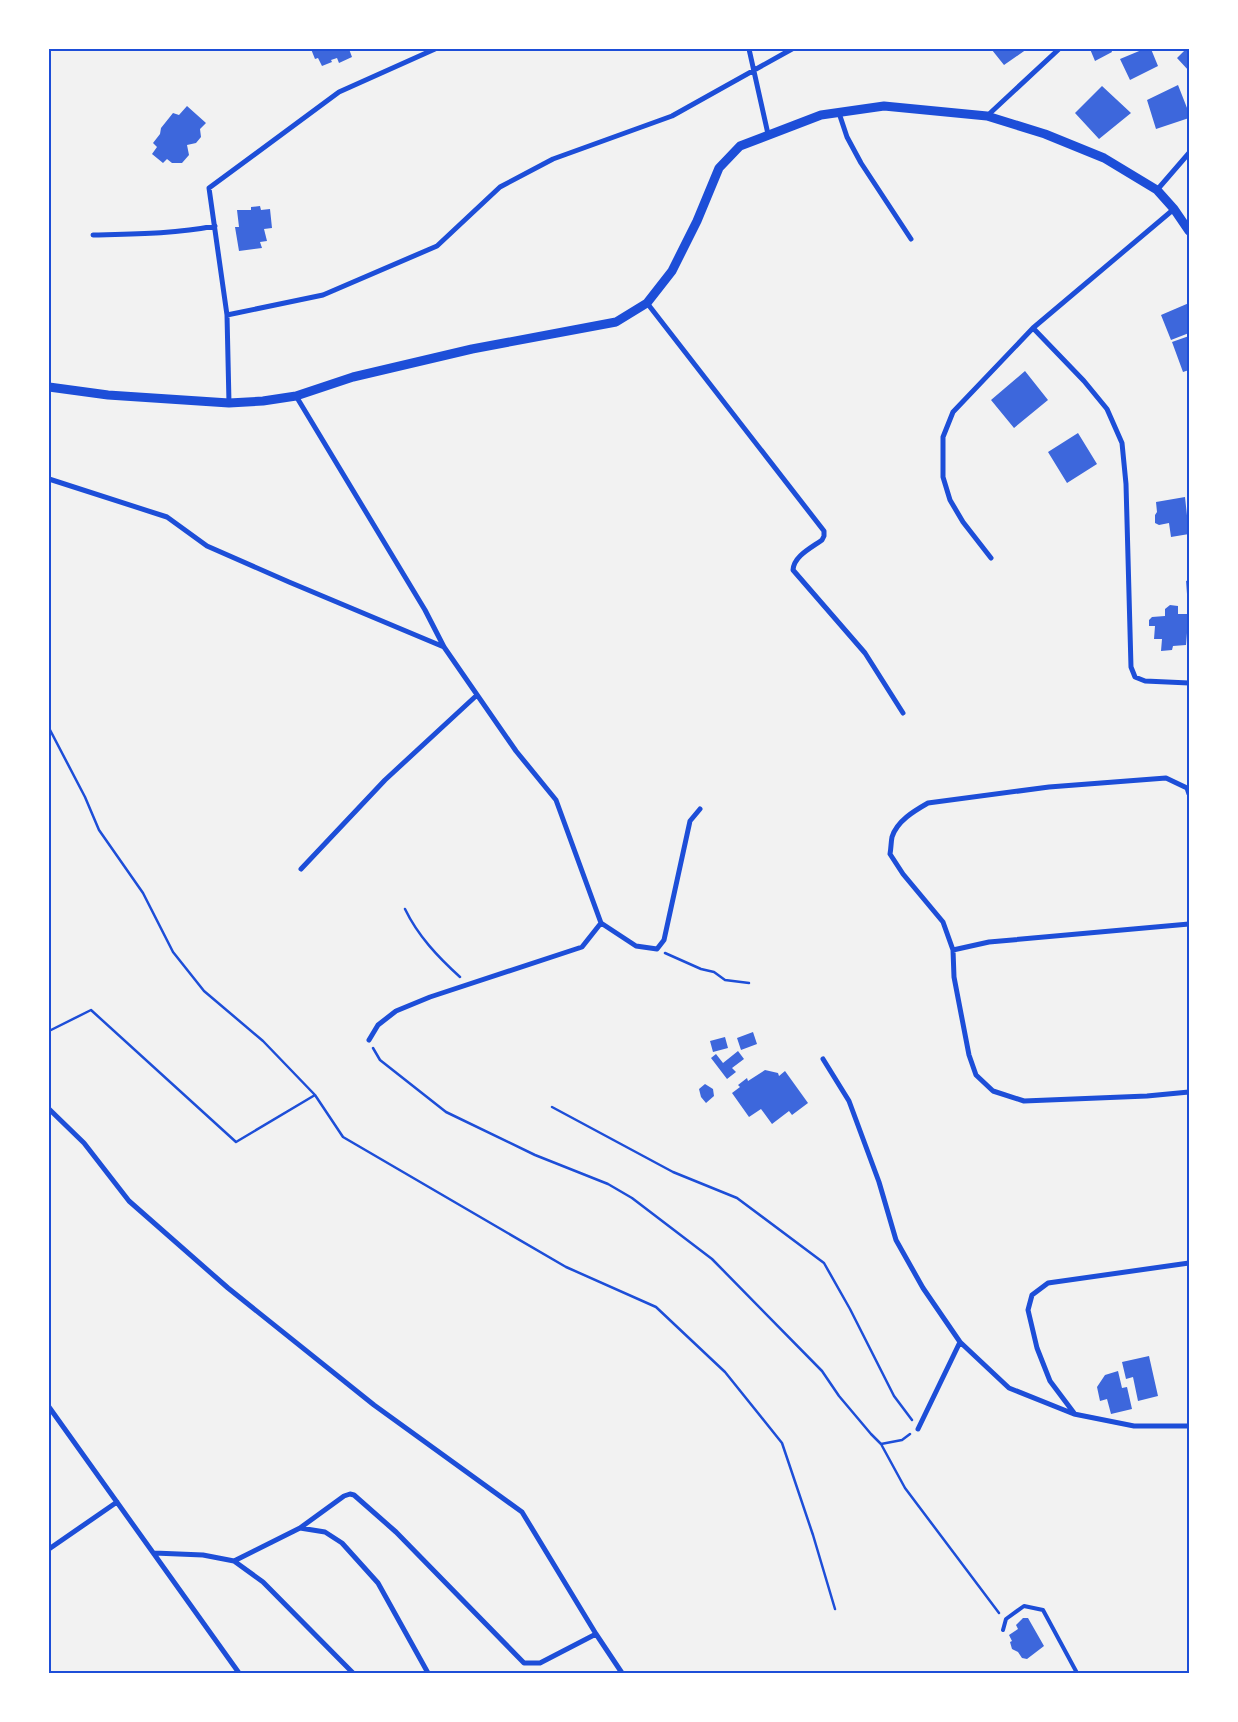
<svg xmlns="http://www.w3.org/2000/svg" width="1238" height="1722" font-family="'Public Sans',sans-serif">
<rect width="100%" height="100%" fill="#f2f2f2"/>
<path fill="#3d67dc" d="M311,49H349L352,57L339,63L337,58L331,60L332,62L322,66L318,58L315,59Z
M993,49H1027L1004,65L992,50Z
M1090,49H1111L1112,52L1095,61Z
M1144,49H1151L1158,66L1130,80L1120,59Z
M1186,49H1189V71L1177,58Z
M1178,85L1189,113V118L1156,129L1147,100Z
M1102,86L1131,113L1099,139L1075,113Z
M187,106L206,123L200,129L201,137L196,143L187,145L189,155L182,163H172L167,159L163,163L152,154L157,147L153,143L160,134L161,128L173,113L179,115Z
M260,206L261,210L270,209L272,228L264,229L267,241L260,242L262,248L239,251L235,227H239L237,210H251V207Z
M1189,303V333L1171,340L1161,315Z
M1189,336V370L1183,372L1172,342Z
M1025,371L1048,400L1014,428L991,400Z
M1078,433L1097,464L1067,483L1048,452Z
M1185,497L1189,534L1171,537L1169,523L1159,525L1155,523V515L1157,512L1156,502Z
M1189,580V594H1187L1186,581Z
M1170,605L1178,606V614H1189V633H1187L1186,645L1173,646L1172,650L1161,651L1162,639H1154L1155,626H1149V620L1152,617L1165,616V609Z
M753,1032L757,1044L741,1050L737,1038Z
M725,1037L728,1048L713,1052L710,1041Z
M738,1051L744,1059L732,1068L736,1072L727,1079L711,1058L716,1054L723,1063Z
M765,1070L778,1073L779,1076L785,1071L808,1103L792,1115L789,1111L772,1124L761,1109L749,1117L732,1093L740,1087L738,1085L747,1078L748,1081Z
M705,1084L713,1089L714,1096L706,1103L701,1097L699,1089Z
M1149,1356L1158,1396L1138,1401L1133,1377L1126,1379L1122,1362Z
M1187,1370H1189V1392H1187Z
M1118,1371L1122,1388L1127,1387L1132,1409L1111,1414L1107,1399L1100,1401L1097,1387L1105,1375Z
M1023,1618H1028L1044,1646L1027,1659L1022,1658L1018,1652L1012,1649L1010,1642L1012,1641L1009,1635L1018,1629L1016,1625Z"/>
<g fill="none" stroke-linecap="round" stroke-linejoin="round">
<path stroke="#1d4ed8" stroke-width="2.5" d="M49,728L85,797L99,830L143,893L173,952L204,991L263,1041L315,1095
M405,909C418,936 438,957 460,977
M665,953L701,969L714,972L725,980L749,983
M49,1031L91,1010L236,1142L315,1095L343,1137L566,1267L656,1307L725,1372L782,1443L813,1535L835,1609
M373,1048L380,1060L446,1112L535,1155L608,1184L632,1198L712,1259L822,1371L839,1396L871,1434L881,1444L905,1488L999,1613
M552,1107L673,1172L737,1198L824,1263L850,1309L894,1396L912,1420
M881,1444L902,1440L910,1434"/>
<path stroke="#1d4ed8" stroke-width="4" d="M1003,1630L1006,1619L1024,1606L1043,1610L1077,1673"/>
<path stroke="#1d4ed8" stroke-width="5" d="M749,49L768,134
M839,113L847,137L861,163L911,239
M987,116L1059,49
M1157,190L1189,153
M93,235C134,234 174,234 215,226
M647,303L824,531V536L822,540C811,548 794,556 793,570L865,653L903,713
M227,315L323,295L437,246L500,187L553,159L672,116L792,49
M1033,328L1084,381L1107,409L1122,443L1126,484L1131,667L1135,677L1145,681L1189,683
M296,396L425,610L444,647L516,751L556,800L601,923L582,947L430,997L396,1011L378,1025L369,1040
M229,403L227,315L209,188L339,92L435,49
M49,479L167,517L207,546L289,582L444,647
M991,558L963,522L950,500L943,477V437L953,412L1033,328L1174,209
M1189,794L1187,788L1166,778L1049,787L928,803C914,811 897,821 892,837C891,842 891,849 890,854L903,874L943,922L953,950L954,977L969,1055L976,1075L993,1091L1024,1101L1147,1096L1189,1092
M301,869L385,780L477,695
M601,923L636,946L657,949L664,940L690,821L700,809
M953,950L989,942L1189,924
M823,1059L849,1101L879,1182L896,1240L923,1288L960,1342L1009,1388L1074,1414L1134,1426H1189
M49,1109L84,1143L129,1201L228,1288L374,1405L522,1512L596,1634L622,1673
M49,1407L239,1673
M1074,1413L1050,1381L1037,1348L1028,1310L1032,1295L1048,1283L1189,1263
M918,1429L960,1342
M300,1528L344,1496L350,1494L354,1495L396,1532L524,1663H540L596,1634
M49,1549L117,1502
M154,1553L203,1555L234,1561L263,1582L353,1673
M234,1561L300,1528L325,1532L342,1543L378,1583L428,1673"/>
<path stroke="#1d4ed8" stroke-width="9" d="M49,387L108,395L229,403L263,401L296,396L353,377L472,349L616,322L647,303L672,271L697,221L719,168L740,146L821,115L884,106L987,116L1045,134L1104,158L1157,190L1174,209L1189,231"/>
</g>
<rect width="1238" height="1722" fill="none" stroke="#ffffff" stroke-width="100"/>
<rect x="50" y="50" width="1138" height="1622" fill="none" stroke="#1d4ed8" stroke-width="2"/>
</svg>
